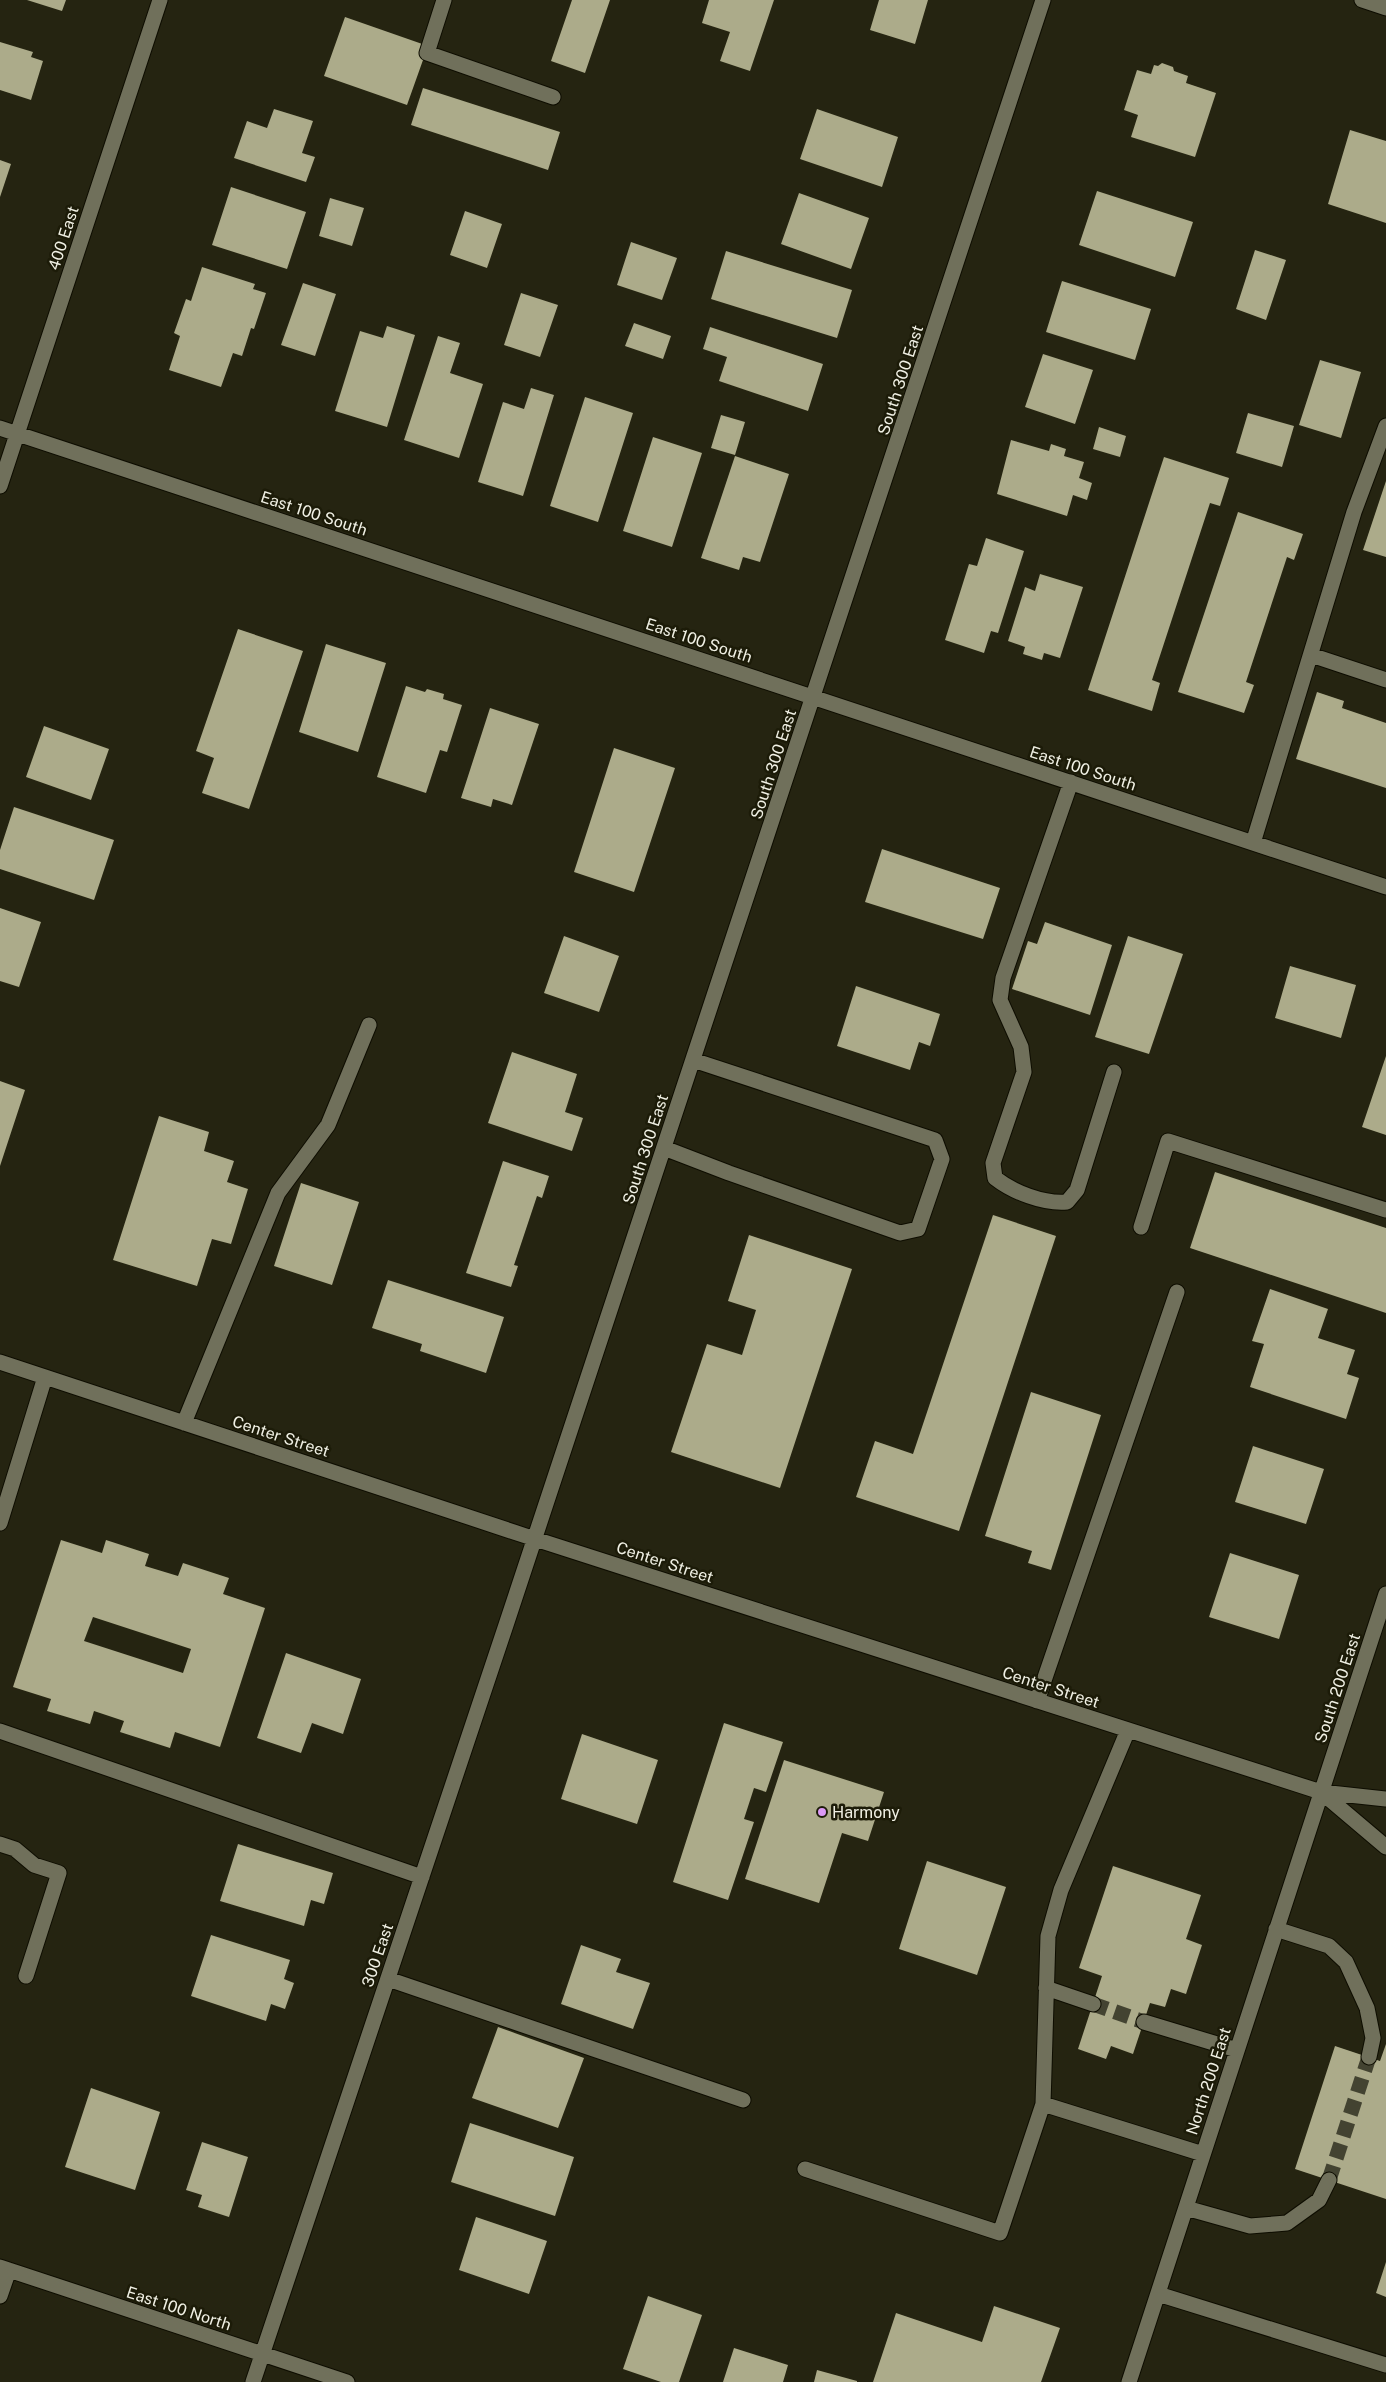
<svg xmlns="http://www.w3.org/2000/svg" width="1386" height="2382" font-family="'Public Sans',sans-serif">
<rect width="100%" height="100%" fill="#252411"/>
<path fill="#acab8a" fill-rule="evenodd" d="M27,0H66L62,11Z
M572,0H610L585,73L551,61Z
M709,0H774L750,71L720,61L730,32L702,23Z
M879,0H928L915,44L870,30Z
M345,17L428,46L407,105L324,76Z
M0,42L33,52L31,57L43,61L31,100L0,90Z
M1162,63L1173,67L1174,71L1188,76L1186,83L1216,93L1195,157L1131,137L1138,115L1124,110L1137,70L1151,74L1154,65L1158,66Z
M423,88L560,132L548,170L411,125Z
M274,109L313,121L302,153L315,157L306,182L234,158L247,121L267,128Z
M817,109L898,137L882,187L800,159Z
M1350,130L1386,141V223L1328,204Z
M0,160L11,164L0,197Z
M231,187L306,212L287,269L212,245Z
M1097,191L1193,222L1175,277L1079,245Z
M799,193L869,218L851,269L781,244Z
M330,198L364,208L352,246L319,236Z
M465,211L502,224L487,268L450,255Z
M631,242L677,258L662,300L617,285Z
M1255,250L1286,260L1266,320L1236,309Z
M726,251L852,290L837,338L711,299Z
M202,267L255,284L253,289L266,293L254,329L251,328L242,356L233,353L221,387L169,370L180,336L174,333L186,299L191,301Z
M1062,281L1151,309L1135,360L1046,332Z
M303,283L336,294L315,356L281,345Z
M521,293L558,305L540,357L504,345Z
M634,323L671,336L663,359L625,346Z
M387,326L415,335L387,427L335,411L360,331L383,338Z
M710,327L823,364L808,411L719,381L727,357L703,349Z
M438,336L460,343L450,373L483,384L459,458L404,440Z
M1043,354L1093,370L1075,424L1025,407Z
M1320,360L1361,372L1341,438L1299,425Z
M531,388L554,395L523,496L478,482L503,402L524,409Z
M585,397L633,413L598,522L550,506Z
M1248,413L1294,426L1282,467L1236,453Z
M721,415L745,422L735,455L711,448Z
M1099,427L1126,436L1120,457L1093,449Z
M653,437L702,453L672,547L623,531Z
M1011,440L1049,451L1051,444L1066,449L1064,456L1084,462L1079,478L1092,483L1087,500L1073,495L1067,516L997,494Z
M735,456L789,474L760,562L743,557L739,570L701,558Z
M1164,457L1229,478L1220,506L1210,503L1152,680L1160,683L1152,711L1088,690Z
M1386,481V557L1363,550Z
M1238,512L1303,534L1294,560L1287,557L1246,682L1254,685L1244,713L1178,692Z
M986,538L1024,551L998,633L991,631L984,653L945,640L969,564L977,566Z
M1040,574L1083,587L1060,658L1044,653L1042,660L1023,654L1025,647L1008,641L1025,587L1035,591Z
M238,629L303,651L249,809L202,793L214,758L196,751Z
M326,644L386,663L358,752L299,732Z
M406,686L425,692L427,689L444,694L443,699L462,705L447,752L440,750L426,793L377,777Z
M1317,692L1344,701L1342,708L1386,723V788L1296,759Z
M490,708L539,724L512,805L493,799L491,807L461,798Z
M44,726L109,749L91,800L26,777Z
M614,748L675,768L634,892L574,872Z
M14,807L114,840L94,900L0,869V850Z
M882,849L1000,888L983,939L865,902Z
M0,908L41,922L19,987L0,981Z
M1045,922L1112,945L1090,1015L1012,989L1028,941L1037,944Z
M564,936L619,956L599,1012L544,993Z
M1128,936L1183,954L1149,1054L1095,1037Z
M1290,966L1356,985L1341,1038L1275,1018Z
M856,986L940,1014L930,1046L919,1042L910,1070L837,1046Z
M512,1052L577,1074L565,1112L583,1118L572,1151L488,1123Z
M1386,1056V1135L1362,1127Z
M0,1081L25,1090L0,1166Z
M159,1116L209,1132L204,1151L234,1161L227,1182L248,1189L231,1244L212,1239L197,1286L113,1260Z
M503,1161L549,1176L542,1198L537,1196L514,1265L518,1266L511,1287L466,1273Z
M1215,1172L1386,1228V1313L1190,1248Z
M301,1183L359,1202L332,1285L274,1266Z
M993,1215L1056,1236L959,1531L856,1497L875,1441L913,1454Z
M749,1235L852,1269L780,1488L671,1452L707,1344L742,1355L756,1310L728,1301Z
M388,1280L504,1317L486,1373L420,1351L422,1344L372,1328Z
M1270,1289L1328,1309L1318,1338L1355,1350L1347,1374L1359,1378L1346,1419L1250,1387L1264,1344L1252,1341Z
M1031,1392L1101,1415L1051,1570L1028,1563L1032,1551L985,1536Z
M1253,1446L1324,1469L1306,1524L1235,1502Z
M61,1540L102,1553L106,1540L149,1554L145,1566L178,1576L183,1563L229,1578L223,1594L265,1608L220,1747L175,1732L170,1748L120,1732L124,1721L94,1711L90,1724L47,1711L51,1699L13,1687ZM93,1617L191,1649L183,1673L84,1641Z
M1230,1553L1299,1575L1279,1639L1209,1617Z
M286,1653L361,1679L343,1734L312,1723L301,1753L257,1738Z
M724,1723L783,1742L766,1792L754,1788L744,1819L754,1822L728,1900L673,1882Z
M582,1734L658,1760L637,1824L561,1799Z
M784,1760L884,1792L868,1841L842,1833L819,1903L745,1879Z
M238,1844L333,1873L324,1904L311,1900L304,1926L220,1901Z
M927,1861L1006,1887L977,1975L899,1949Z
M1113,1866L1201,1895L1186,1939L1202,1945L1186,1994L1171,1989L1165,2007L1150,2003L1133,2054L1111,2046L1106,2059L1078,2049L1102,1976L1079,1968Z
M211,1935L290,1960L284,1979L294,1983L285,2009L271,2004L266,2021L191,1996Z
M581,1945L621,1959L616,1972L650,1983L633,2029L561,2004Z
M498,2027L584,2058L558,2128L472,2098Z
M1386,2044V2199L1295,2169L1335,2046L1380,2061Z
M91,2088L160,2112L135,2190L65,2167Z
M470,2123L574,2157L555,2216L451,2182Z
M202,2142L248,2157L229,2217L198,2207L202,2195L186,2190Z
M476,2217L547,2241L529,2294L459,2270Z
M1386,2262V2297L1376,2293Z
M648,2296L702,2315L679,2382H661L623,2369Z
M994,2306L1060,2328L1041,2382H873L896,2313L982,2342Z
M734,2348L788,2365L783,2382H723Z
M817,2370L857,2381V2382H814Z"/>
<g fill="none" stroke-linecap="round" stroke-linejoin="round">
<path stroke="#434331" stroke-width="15" stroke-dasharray="15 8" stroke-linecap="butt" d="M1093,2004L1144,2022
M1329,2180L1369,2057"/>
<g stroke="#0e0d00" stroke-width="17">
<path id="minor" d="M444,0L427,53L553,97
M1362,0L1386,8
M0,428L1386,887
M0,486L160,0
M1311,655L1386,680
M1071,782L1003,978L1000,1000L1021,1047L1024,1072L993,1163L995,1178C1013,1192 1043,1204 1067,1202L1077,1190L1114,1072
M1253,843L1354,512L1386,426
M664,1148L729,1173L900,1233L918,1229L942,1159L935,1140L693,1060
M1141,1227L1168,1141L1386,1210
M0,1362L535,1539L1321,1792L1386,1799
M184,1423L278,1193L328,1125L369,1025
M0,1523L45,1377
M1037,1701L1177,1292
M0,1731L422,1877
M1321,1792L1386,1847
M0,1844L15,1849L34,1865L59,1873L26,1976
M1276,1929L1329,1946L1346,1962L1367,2008L1373,2038L1369,2057
M388,1979L743,2100
M1046,1988L1093,2004
M1144,2022L1237,2050
M1043,2104L1048,1936L1061,1890L1128,1730
M805,2169L1000,2233L1043,2104L1203,2154
M1186,2208L1250,2226L1287,2223L1319,2200L1329,2180
M0,2267L347,2382
M1158,2294L1386,2365
M0,2296L9,2270
M253,2382L506,1625L1043,0
M1129,2382L1386,1594"/>
</g>
<use href="#minor" stroke="#70705b" stroke-width="15"/>
</g>
<circle fill="#db99f5" stroke="#1c1b08" stroke-width="2" cx="822" cy="1812" r="5"/>
<g text-anchor="middle" stroke-width="5" stroke-linejoin="round" paint-order="stroke">
<g font-size="16" fill="#f0f0e4" stroke="#1c1b08">
<text transform="translate(63 238) rotate(-72)" y="6">400 East</text>
<text transform="translate(900 380) rotate(-72)" y="6">South 300 East</text>
<text transform="translate(314 513) rotate(18)" y="6">East 100 South</text>
<text transform="translate(699 640) rotate(18)" y="6">East 100 South</text>
<text transform="translate(773 764) rotate(-72)" y="6">South 300 East</text>
<text transform="translate(1083 768) rotate(18)" y="6">East 100 South</text>
<text transform="translate(645 1149) rotate(-72)" y="6">South 300 East</text>
<text transform="translate(281 1436) rotate(18)" y="6">Center Street</text>
<text transform="translate(665 1562) rotate(18)" y="6">Center Street</text>
<text transform="translate(1051 1687) rotate(18)" y="6">Center Street</text>
<text transform="translate(1337 1688) rotate(-72)" y="6">South 200 East</text>
<text transform="translate(377 1955) rotate(-71)" y="6">300 East</text>
<text transform="translate(1208 2081) rotate(-72)" y="6">North 200 East</text>
<text transform="translate(179 2308) rotate(18)" y="6">East 100 North</text>
</g>
<g font-size="16" fill="#f0f0e4" stroke="#1c1b08" text-anchor="start">
<text x="832" y="1818">Harmony</text>
</g>
</g>
</svg>
